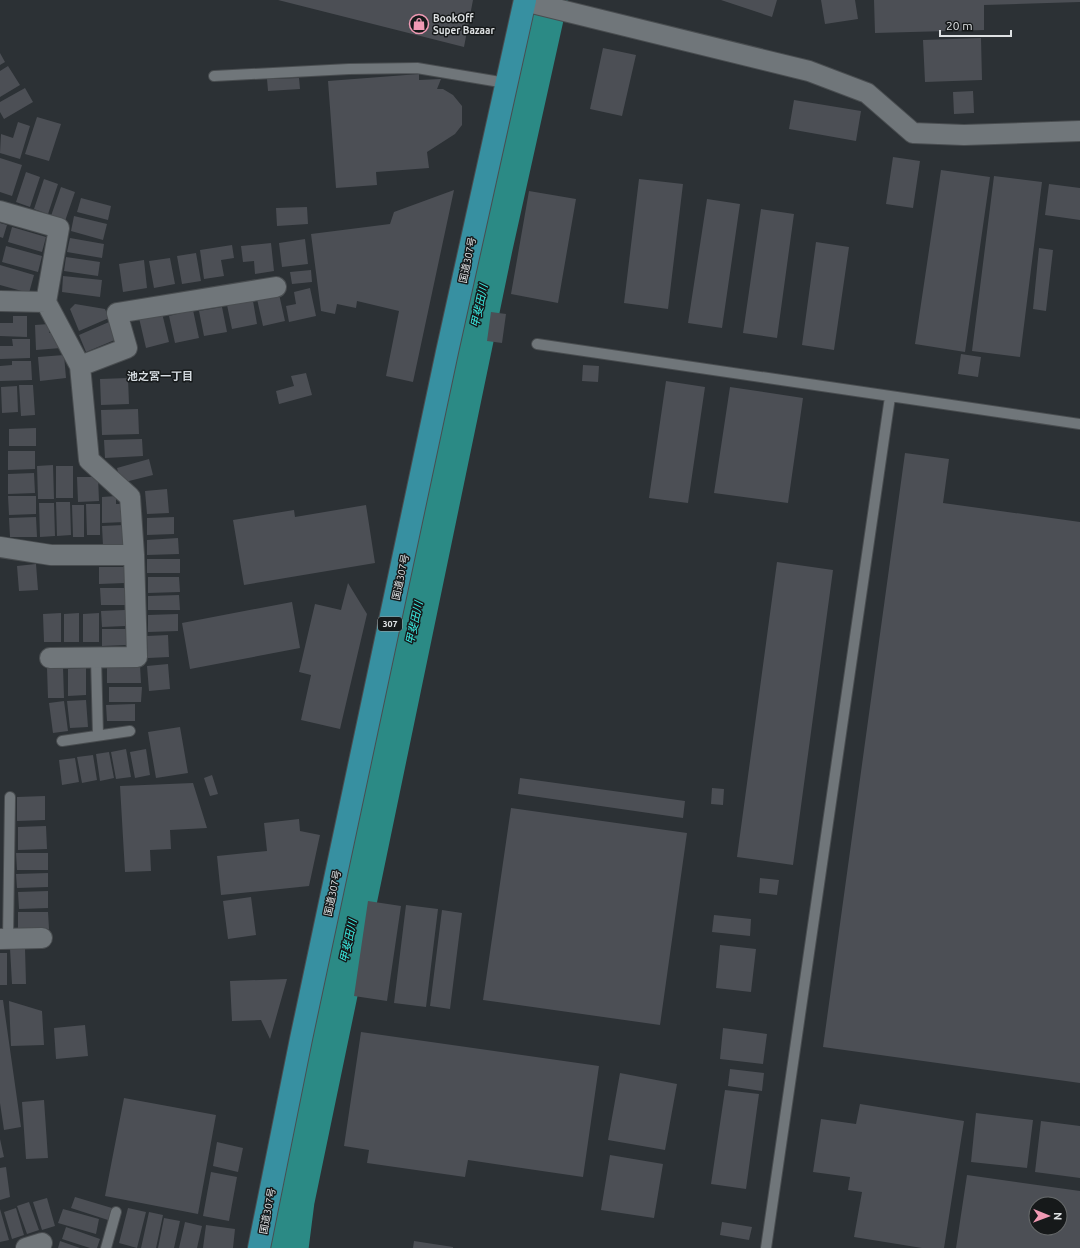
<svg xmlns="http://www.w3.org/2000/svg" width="1080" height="1248" font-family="Ubuntu,'Noto Sans JP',sans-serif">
<rect width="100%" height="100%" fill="#2c3135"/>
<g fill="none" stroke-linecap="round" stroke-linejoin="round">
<path stroke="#2b8a85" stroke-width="43" d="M287,1248L293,1201L491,248L546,0"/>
</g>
<path fill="#4c4f55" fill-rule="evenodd" d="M278,0H473L464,47Z
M721,0H777L772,17Z
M821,0H855L858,19L825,24Z
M874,0H1080V2L984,5V30L875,33Z
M981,38L982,80L925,82L923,40Z
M603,48L636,55L622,116L590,109Z
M0,53L5,62L0,65Z
M8,66L20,85L0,97V71Z
M419,74V80L441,79L437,89H443L453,95L462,106V125L455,134L427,152L429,168L376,172L377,185L336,188L328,81Z
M299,78L300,89L268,91L267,79Z
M25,88L33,102L4,119L0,112V102Z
M973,91L974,113L954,114L953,92Z
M794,100L861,111L856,141L789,129Z
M37,117L61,124L49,161L25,154Z
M18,122L30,126L20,159L0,153L1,134L13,138Z
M893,157L920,161L913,208L886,204Z
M0,158L22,165L12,196L0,192Z
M941,170L990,177L965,352L915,344Z
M26,172L40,177L30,207L16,202Z
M994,176L1042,182L1020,357L972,351Z
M44,179L58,184L48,214L34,209Z
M639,179L683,184L668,309L624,303Z
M1049,184L1080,188V220L1045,215Z
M61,187L75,192L65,221L51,216Z
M454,190L413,382L386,376L399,311L357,301L356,308L337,304L335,314L321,311L311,234L390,224L394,212Z
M529,191L576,199L558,303L511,294Z
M81,198L111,206L108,220L77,212Z
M707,199L740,204L722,328L688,323Z
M307,207L308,224L277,226L276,208Z
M761,209L794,214L777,338L743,333Z
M74,216L107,224L103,240L71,231Z
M0,223L7,225L3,238L0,237Z
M12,227L46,237L42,252L8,242Z
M70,238L104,244L102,258L67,252Z
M305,239L308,264L282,267L279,243Z
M816,242L849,247L834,350L802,345Z
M271,243L274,271L255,274L254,261L243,262L241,246Z
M232,245L234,258L221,260L224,276L204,279L200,250Z
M6,246L42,256L38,272L2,262Z
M1039,248L1053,250L1046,311L1033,309Z
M196,253L201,281L182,284L177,256Z
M66,257L100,262L98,276L64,271Z
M170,258L175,284L154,288L149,261Z
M144,260L147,288L123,292L119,264Z
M0,265L34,275L29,293L0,285Z
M311,270L312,282L292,284L290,272Z
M63,276L102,280L100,297L62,292Z
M310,288L316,316L289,322L286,306L296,304L294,292Z
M279,294L285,321L263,326L257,299Z
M253,301L257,324L232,329L227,305Z
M75,304L105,309L109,318L79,331L70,309Z
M222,307L227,332L204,336L199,311Z
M193,310L199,338L175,343L169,316Z
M491,312L506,314L502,343L487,341Z
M162,313L169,342L146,348L139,318Z
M13,316H27V337L0,336V323H13Z
M109,322L117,339L86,352L79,335Z
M49,324V333H60L61,348L36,350L35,325Z
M12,339H30V358L0,359V346H13Z
M961,354L981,357L978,377L958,374Z
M64,355L66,378L40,381L38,357Z
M12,361H31L32,380L0,381V366L12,365Z
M583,365L599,366L598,382L582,381Z
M306,373L312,395L279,404L276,391L294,386L291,376Z
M128,378L129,404L101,405L100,379Z
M666,381L705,387L688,503L649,498Z
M19,385H33L35,415L21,416Z
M17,386L18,412L2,413L1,387Z
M730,387L803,398L788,503L714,493Z
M138,409L139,434L102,435L101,410Z
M36,428V446H9V429Z
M142,439L143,456L105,458L104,440Z
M8,451H35V469L8,470Z
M905,453L949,459L943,503L1080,522V1083L823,1047Z
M149,459L153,475L121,483L117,468Z
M53,465L54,499H38L37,466Z
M56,466H73V498H56Z
M34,473L35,493L8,494V474Z
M77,477H98L99,501L78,502Z
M167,489L169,513L147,514L145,491Z
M8,496H36V514L9,515Z
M116,496V504H121L125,522L102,523V497Z
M56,502H70L71,535L57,536Z
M39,503H54L55,536L40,537Z
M86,504H100V535H87Z
M72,505H84V537H73Z
M366,505L375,563L244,585L233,520L294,510L295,517Z
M36,517L37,537H10L9,518Z
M174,517V534L147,535V518Z
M124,525V545L103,546L102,526Z
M178,538L179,554L147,555V540Z
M147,559H180V573H147Z
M777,562L833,570L793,865L737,857Z
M36,564L38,590L19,591L17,566Z
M99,567H125V583L99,584Z
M148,577H179L180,592L148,593Z
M348,583L367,614L340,729L301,720L311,675L299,672L315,604L341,610Z
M100,588H125V605H101Z
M179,595L180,610H148V596Z
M292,602L300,648L190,669L182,623Z
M125,610L126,626L102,627L101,611Z
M61,613V642H44L43,614Z
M79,613V642H64V614Z
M99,613V642H83V614Z
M178,614V631L148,632V615Z
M102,629H127V645L102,646Z
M168,635L169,657L148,658L147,636Z
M168,664L170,689L149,691L147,666Z
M140,665L141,683H107V666Z
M63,667L64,698H48L47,668Z
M86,668V695L68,696V669Z
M109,687H142L141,702H109Z
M86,700L88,727L70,728L67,701Z
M64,701L68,731L53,733L49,703Z
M135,704V721H107L106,705Z
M180,727L188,773L156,778L148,732Z
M126,749L131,777L116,779L111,752Z
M146,749L150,775L135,778L130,752Z
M109,752L114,778L100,781L96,754Z
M93,755L97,780L82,783L77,757Z
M75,758L79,782L62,785L59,760Z
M212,775L218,794L210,796L204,778Z
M520,778L685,801L683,818L518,794Z
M193,783L207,828L170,830L171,849L150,850L151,871L125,872L120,786Z
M712,788L724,789L723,805L711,804Z
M45,796V820L17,821V797Z
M511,808L687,833L660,1025L483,1000Z
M299,819L300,831L320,835L309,886L221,895L217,856L267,851L264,823Z
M46,826L47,849L18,850V827Z
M16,853H48V870H17Z
M48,873V887L17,888L16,874Z
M760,878L779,880L777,895L759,893Z
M48,891V908L19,909L18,892Z
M251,897L256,935L228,939L223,901Z
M368,901L401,906L387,1001L354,996Z
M406,905L438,909L426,1007L394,1003Z
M442,910L462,913L450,1009L430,1006Z
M18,912H48L49,929L18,930Z
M714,915L751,919L750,936L712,932Z
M720,945L756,949L751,992L716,988Z
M10,948H25L26,984H12Z
M0,953H7V985H0Z
M287,979L270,1039L261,1020L232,1021L230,981Z
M0,1000H3L21,1127L4,1130L0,1103Z
M9,1001L42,1011L44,1045L11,1046Z
M85,1025L88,1056L56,1059L54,1028Z
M723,1028L767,1034L763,1064L720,1059Z
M361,1032L599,1066L583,1177L468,1160L465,1177L367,1163L369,1150L344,1146Z
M730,1069L764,1073L762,1091L728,1086Z
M620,1073L677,1084L665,1150L608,1140Z
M725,1090L759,1094L746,1189L711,1184Z
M124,1098L216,1115L198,1214L105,1196Z
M44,1100L48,1158L26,1159L22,1102Z
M860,1104L964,1121L944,1248H922L854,1237L862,1192L848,1190L850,1177L813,1172L821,1119L856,1124Z
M976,1113L1033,1120L1027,1168L971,1162Z
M1041,1121L1080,1126V1178L1035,1172Z
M0,1139L4,1157L0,1158Z
M217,1142L243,1148L238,1172L213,1166Z
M610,1155L663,1164L654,1218L601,1210Z
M6,1167L10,1197L0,1200V1168Z
M211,1172L237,1177L229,1221L203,1216Z
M967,1175L1080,1191V1248H956ZM1036,1204H1060V1228H1036Z
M75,1197L112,1208L108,1220L71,1208Z
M47,1198L55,1226L42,1230L33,1202Z
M29,1202L39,1230L27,1234L17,1206Z
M16,1208L24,1235L12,1239L4,1212Z
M128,1208L146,1212L137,1248L119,1243Z
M0,1209L9,1240L0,1242Z
M63,1209L99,1219L96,1234L58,1223Z
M149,1212L163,1215L156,1248H141Z
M164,1218L180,1221L174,1248H158Z
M185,1222L202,1226L197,1248H179Z
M722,1222L752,1227L749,1240L720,1235Z
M206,1225L235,1229L233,1248H203Z
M66,1227L100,1239L97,1248H90L62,1239Z
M60,1241L80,1248H58Z
M414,1241L453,1247V1248H413Z"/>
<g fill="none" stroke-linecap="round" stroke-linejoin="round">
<g stroke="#494d50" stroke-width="12">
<path id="service" d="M214,76L349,69L417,68L506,83
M537,344L1080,424
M96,658L98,735
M62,741L130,731
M8,939L10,797
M106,1248L116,1212
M766,1248L890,397"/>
</g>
<g stroke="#494d50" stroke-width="22">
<path id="minor" d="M524,1L809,71L867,93L913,133L964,135L1080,131
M0,211L59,228L46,302L0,301
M46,302L80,366L89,460L130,497L134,555L137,657L50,658
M80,366L127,348L117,313L276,287
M0,547L51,555H134
M0,939L42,938
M26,1248L42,1243"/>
</g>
<g stroke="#494d50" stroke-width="24">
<path id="trunk" d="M259,1248L301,1039L447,352L525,0"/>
</g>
<use href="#service" stroke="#70767a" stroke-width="10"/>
<use href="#minor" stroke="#70767a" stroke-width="20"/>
<use href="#trunk" stroke="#3790a1" stroke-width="22"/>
</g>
<defs>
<g id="shop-ring" transform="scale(1)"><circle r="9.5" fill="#16191a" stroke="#f09ab4" stroke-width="1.5"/><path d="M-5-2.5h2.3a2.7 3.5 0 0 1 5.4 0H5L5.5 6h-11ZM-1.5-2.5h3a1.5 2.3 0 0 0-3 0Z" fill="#f09ab4"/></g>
</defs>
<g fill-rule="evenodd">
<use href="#shop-ring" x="419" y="24"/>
</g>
<g text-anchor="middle" stroke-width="3" stroke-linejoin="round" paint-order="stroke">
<rect fill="#16191a" stroke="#a2a5a7" stroke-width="1" x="378" y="617" width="24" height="14" rx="3"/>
<g font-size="9" font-weight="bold" fill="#dee1e3">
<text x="390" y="627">307</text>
</g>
<g font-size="10" font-weight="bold" fill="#dee1e3" stroke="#16191a" text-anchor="start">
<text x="433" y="22">BookOff<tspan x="433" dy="12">Super Bazaar</tspan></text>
</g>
<g font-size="10" fill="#dee1e3" stroke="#16191a">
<text transform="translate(467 260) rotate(-78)" y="4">国道307号</text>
<text transform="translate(400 577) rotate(-78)" y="4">国道307号</text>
<text transform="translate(332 893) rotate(-78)" y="4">国道307号</text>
<text transform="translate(267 1211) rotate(-79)" y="4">国道307号</text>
</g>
<g font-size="11" font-style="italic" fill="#3befe5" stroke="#16191a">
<text transform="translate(479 306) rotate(-78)" y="4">甲斐田川</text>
<text transform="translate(414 623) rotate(-78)" y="4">甲斐田川</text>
<text transform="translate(348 941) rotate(-78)" y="4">甲斐田川</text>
</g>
<g font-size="11" font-weight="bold" fill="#d6dce1" stroke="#16191a">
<text x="160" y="380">池之宮一丁目</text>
</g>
</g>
<g transform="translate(1048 1216) rotate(91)"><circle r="19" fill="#16191a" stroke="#66696a"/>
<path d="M0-3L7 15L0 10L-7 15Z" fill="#f09ab4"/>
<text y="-6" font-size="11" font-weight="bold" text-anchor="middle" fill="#dee1e3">N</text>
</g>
<path d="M940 30v6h71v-6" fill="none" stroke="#dee1e3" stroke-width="2"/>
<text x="946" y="30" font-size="12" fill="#dee1e3" stroke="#16191a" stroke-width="3" paint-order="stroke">20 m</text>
</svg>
